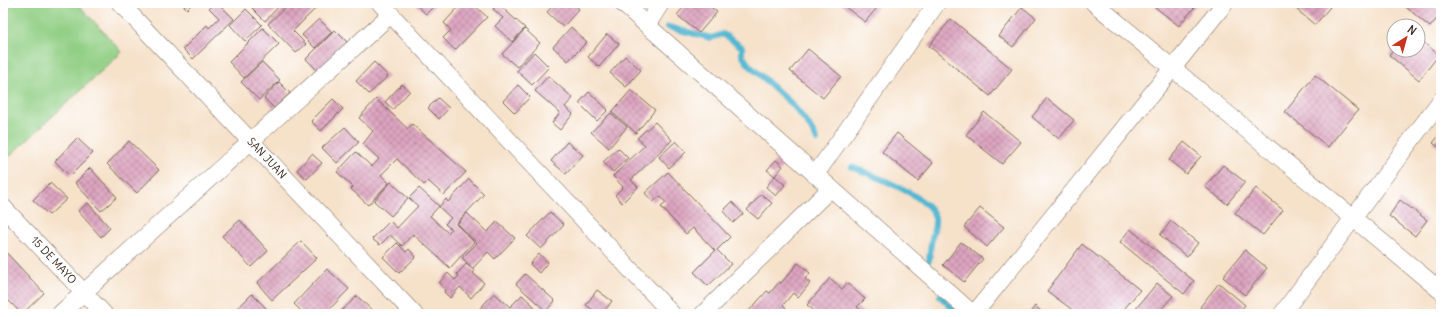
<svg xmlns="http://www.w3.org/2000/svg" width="1444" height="317" font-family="Delius,sans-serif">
<defs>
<pattern id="building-cross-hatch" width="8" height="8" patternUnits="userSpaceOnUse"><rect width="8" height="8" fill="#dda4c0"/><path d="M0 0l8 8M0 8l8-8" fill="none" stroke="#b4869b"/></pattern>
</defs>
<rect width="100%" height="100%" fill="#fff"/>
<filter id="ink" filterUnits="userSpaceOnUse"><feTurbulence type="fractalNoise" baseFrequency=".025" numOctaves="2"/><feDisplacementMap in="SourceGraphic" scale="8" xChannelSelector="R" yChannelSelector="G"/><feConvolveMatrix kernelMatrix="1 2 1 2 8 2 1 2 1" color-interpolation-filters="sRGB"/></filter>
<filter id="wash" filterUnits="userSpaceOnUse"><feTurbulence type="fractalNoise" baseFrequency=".012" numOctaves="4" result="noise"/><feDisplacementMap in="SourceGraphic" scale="16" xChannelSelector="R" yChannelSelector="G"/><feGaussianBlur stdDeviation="0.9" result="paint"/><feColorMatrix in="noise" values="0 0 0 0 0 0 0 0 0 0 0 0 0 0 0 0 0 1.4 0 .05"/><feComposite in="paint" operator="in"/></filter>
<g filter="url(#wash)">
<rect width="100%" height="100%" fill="#f6e1c9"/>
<path fill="#91cf84" stroke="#667c51" d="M3,3H77L122,52L3,162Z"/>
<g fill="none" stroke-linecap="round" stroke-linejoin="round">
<path stroke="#53b7d2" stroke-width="6" d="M668,27L711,38L723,34L742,47V55L749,65L792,104L808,124L817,140
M852,167C871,175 931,196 935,218C936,225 933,232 932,239C930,246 930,253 929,261
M940,296L958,314"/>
</g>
<g id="blocks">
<path fill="url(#building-cross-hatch)" d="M181,3H193L187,9Z
M215,3H218L234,19L193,59L183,49L207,25L209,28L219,18L209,8Z
M257,3H282L265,21L252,8Z
M290,3H313L317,7L293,31L306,44L296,53L268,24Z
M414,3H437L426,14Z
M462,3H472L487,17L455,50L443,38L451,30L444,23Z
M555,3H574L579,9L563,27L547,12Z
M687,3H706L717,12L699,33L677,15Z
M840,3H881L865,22Z
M1158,3H1198L1179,26L1155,7Z
M1289,3H1325L1330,7L1315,25Z
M1401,3H1441V14L1430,27Z
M498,4L525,28L512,42L495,26L503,18L493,9Z
M1022,7L1036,18L1013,47L999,36Z
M246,9L262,25L245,41L230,25Z
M319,19L332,32L315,48L302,35Z
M951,19L1012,69L990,96L929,46Z
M571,27L587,42L568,61L553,47Z
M263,28L279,44L244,78L229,62Z
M525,29L540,43L517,67L502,54Z
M335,30L350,45L321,74L306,59Z
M607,34L619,44L599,67L588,57Z
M1418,38L1439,55L1419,80L1389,55L1393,50H1418Z
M808,49L841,76L823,98L790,71Z
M534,52L549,67L532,85L517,71Z
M625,56L641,70L626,87L610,73Z
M262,62L280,80L259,100L241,82Z
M374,62L388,76L369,94L356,81Z
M1315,75L1358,110L1328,147L1285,112Z
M548,76L573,98L565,107L573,114L560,130L552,123L560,113L535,91Z
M279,82L290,93L274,108L264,98Z
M402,84L410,91L393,109L385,102Z
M518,85L530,97L515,113L503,101Z
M631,90L655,110L636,133L612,112Z
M589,92L608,110L597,121L579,103Z
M438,98L449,108L439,119L428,108Z
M1047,98L1074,120L1059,139L1032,117Z
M333,99L343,109L321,131L311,121Z
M376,99L408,129L412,124L466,172L444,195L428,181L424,185L397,159L381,175L389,183L368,205L351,189L353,187L337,172L356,152L372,167L379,159L363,144L373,131L359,118Z
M984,112L1021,142L1002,164L966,135Z
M611,113L627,127L609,148L591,132Z
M655,122L672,140L631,180L638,187L622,203L615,195L623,187L613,176L645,145L637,138Z
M345,127L359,142L337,163L322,148Z
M897,133L933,163L918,181L882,152Z
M1441,133V149L1433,143Z
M77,138L93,153L70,176L55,161Z
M129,141L159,170L137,193L107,164Z
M676,141L686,152L669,168L659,157Z
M567,142L583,155L566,174L551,161Z
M1184,142L1201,156L1186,174L1169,160Z
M618,148L628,158L613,172L603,162Z
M312,154L322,163L307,179L297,170Z
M776,160L783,166L775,176L767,170Z
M1223,165L1245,182L1227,204L1205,187Z
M90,168L117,197L101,211L75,183Z
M668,172L730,237L717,250L731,264L708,286L694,272L715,251L693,228L686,234L661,207L666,203L660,196L653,202L645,193Z
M775,176L785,185L776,196L766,187Z
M469,179L484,194L456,224L474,242L450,268L413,234L402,246L390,235L380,245L372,239L390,221L397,228L418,206L409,198L419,188L439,206L430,216L448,233L451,229L445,224L451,218L439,207L446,199L448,202Z
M391,182L408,198L391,216L374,201Z
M50,183L67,199L49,215L33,200Z
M1256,188L1283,210L1263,235L1235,213Z
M761,194L772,203L758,219L747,210Z
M1400,200L1427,220L1415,236L1389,216Z
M732,202L743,214L733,223L723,211Z
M88,203L110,228L101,237L78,211Z
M980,208L1004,227L987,247L964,227Z
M550,212L564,225L541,249L527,236Z
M467,213L487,232L497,222L515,238L495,259L488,252L473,268L462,258L477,243L457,224Z
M240,220L268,251L251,267L222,236Z
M1171,221L1198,243L1187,257L1160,235Z
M1130,229L1194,281L1184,294L1120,242Z
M301,241L317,258L272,300L257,283Z
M961,242L983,259L964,282L943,265Z
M397,243L406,252L409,249L416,257L399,273L383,257Z
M1082,244L1140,290L1120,314H1078L1047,291Z
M3,249L44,293L22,314L3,295Z
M1245,250L1267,268L1245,295L1223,277Z
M539,254L548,262L539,273L530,264Z
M798,263L810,273L805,279L810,283L798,298L793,293L783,305L787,309L783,314H750L748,312L767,291L770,293L779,282L781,283Z
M466,264L475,271L473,273L484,283L471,298L460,287L450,298L444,292L445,290L439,283L448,273L455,280L459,276L457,274Z
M327,269L349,289L325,314H304L294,304Z
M525,274L555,301L546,311L516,284Z
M830,278L842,289L847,283L865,299L857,307L865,314H818L807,305Z
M1157,283L1173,296L1157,314H1138L1134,311Z
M1219,283L1245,305L1238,314H1208L1200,307Z
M597,290L612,301L602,314H598L586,305Z
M494,293L510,307L522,295L535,307L528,314H475Z
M252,294L272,314H235L234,312Z
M357,296L376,314H338Z
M1035,306L1044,314H1029Z
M886,310L891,314H883Z"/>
</g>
</g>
<g filter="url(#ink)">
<use href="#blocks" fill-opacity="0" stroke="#7c6a5a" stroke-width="1"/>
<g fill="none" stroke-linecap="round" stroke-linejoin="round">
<g stroke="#7c6a5a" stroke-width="18">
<path id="street" d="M120,3L414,314
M380,3L672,314
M622,3L973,314
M1094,3L1441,291
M647,25L661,3
M815,175L937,3
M3,207L104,314
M60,314L391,14
M703,314L831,188
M974,314L1225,3
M1282,314L1441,100"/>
</g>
<use href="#street" stroke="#fff" stroke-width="17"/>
</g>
</g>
<g text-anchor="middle" stroke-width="3" stroke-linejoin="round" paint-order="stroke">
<g font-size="11" fill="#3b2a1e" stroke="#fff">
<text transform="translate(267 158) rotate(47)" y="4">SAN JUAN</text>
<text transform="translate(54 260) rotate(47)" y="4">15 DE MAYO</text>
</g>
</g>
<rect width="1444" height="317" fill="none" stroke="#fff" stroke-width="16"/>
<g transform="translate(1406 38) rotate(37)"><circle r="19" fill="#ffffff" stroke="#b1aaa5"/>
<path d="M0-3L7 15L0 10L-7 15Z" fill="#c8321e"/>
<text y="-6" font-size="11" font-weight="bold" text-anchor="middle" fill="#3b2a1e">N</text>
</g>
</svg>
